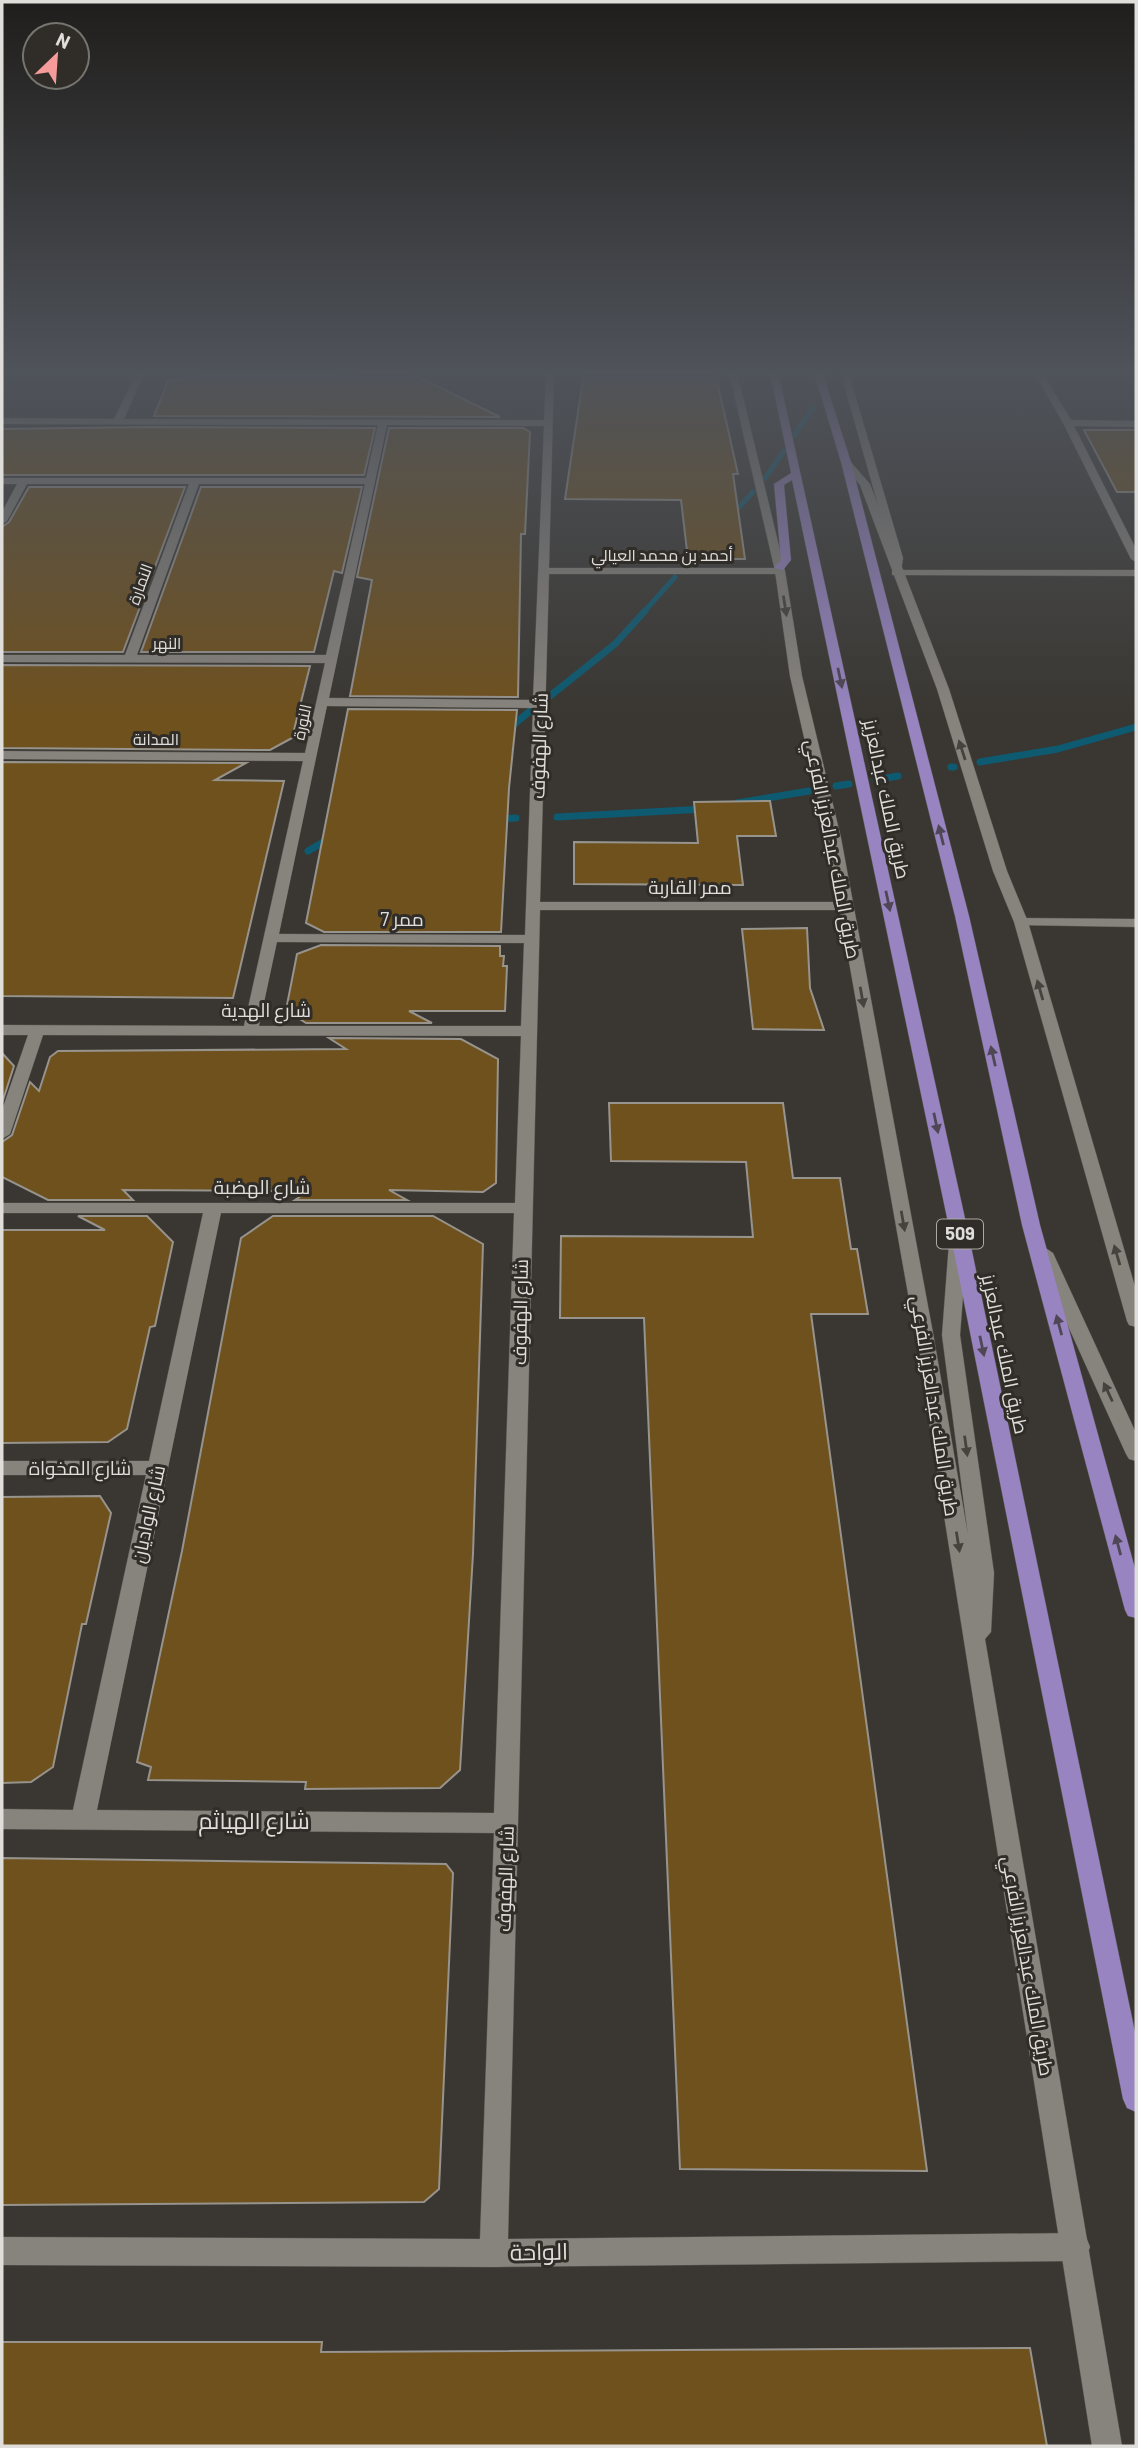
<svg xmlns="http://www.w3.org/2000/svg" width="1138" height="2448" font-family="Barlow,Cairo,sans-serif">
<rect width="100%" height="100%" fill="#3a3732"/>
<g fill="none" stroke-linecap="round" stroke-linejoin="round">
<path stroke="#0d5a71" stroke-width="5" d="M835,375L837,372
M794,436L813,408
M765,478L784,451
M730,517L753,492
M687,565L701,549
M643,613L675,577"/>
<path stroke="#0d5a71" stroke-width="7" d="M550,696L615,644L645,611
M506,731L530,711
M980,762L1058,749L1136,727
M951,767H954
M876,780L898,776
M836,786L849,784
M737,803L809,791
M557,817L705,809
M496,819L516,818
M308,851L332,837"/>
</g>
<path fill="#6f511e" stroke="#97938d" stroke-width="2" d="M354,372H408L500,417L154,416L168,381L208,375L353,376Z
M584,372H715L738,474H733L745,559H688L681,500L565,499Z
M149,427L375,428L364,475H2V429Z
M389,428H523L530,432L525,534H521L518,697L350,696L372,580L357,577Z
M1084,430H1136V492H1117Z
M29,487H185L123,652H2V527L9,522Z
M201,487H362L342,573L334,571L314,652H141Z
M2,665L310,666L292,738L270,750L2,748Z
M348,709L517,710L509,788L501,932H324L306,923Z
M2,762L246,763L215,780L284,781L233,998L2,996Z
M770,801L776,836H737L743,885L574,884V842L698,843L694,802Z
M807,928L810,988L824,1030L753,1029L742,929Z
M321,945L500,946V956H504L503,966H507L505,1011H409L432,1023H306L286,1010L297,954Z
M329,1038L461,1039L498,1059L496,1183L483,1192L389,1190L407,1200H295L309,1191L123,1190L133,1200H48L2,1177V1142L12,1135L30,1082L39,1091L50,1057L58,1051L346,1049Z
M2,1053L14,1066L2,1103Z
M609,1103H783L793,1178H840L851,1249H857L868,1314H811L927,2171L680,2169L644,1318H560L561,1236L753,1237L746,1162L611,1161Z
M78,1216H147L173,1242L155,1326L150,1327L127,1429L108,1442L2,1443V1230H105Z
M273,1216H433L483,1244L473,1554L460,1770L440,1788L305,1789L306,1782L148,1780L151,1767L137,1762L182,1551L241,1238Z
M100,1496L111,1513L86,1624H82L53,1767L31,1782L2,1783V1497Z
M2,1858L446,1864L453,1873L439,2189L424,2202L2,2205Z
M2,2342H322L321,2352L1030,2348L1047,2446H2Z"/>
<g fill="none" stroke-linecap="round" stroke-linejoin="round">
<g stroke="#57544f" stroke-width="1">
<path id="minor" d="M137,372H145L124,419L544,420L546,372H554L549,568H780L785,571L780,574H549L540,902H845L852,906L845,910H540L508,2239L1076,2233L1086,2237L1090,2247L1086,2257L1076,2261L494,2267L2,2265V2237L480,2239L494,1833L2,1829V1809L73,1810L146,1475H2V1461H149L203,1213H2V1203H515L521,1036L43,1035L10,1134L2,1139V1110L28,1035H2V1025L244,1026L303,761L2,759V751L305,753L325,663L2,662V655H125L189,484H27L7,521L2,524V512L17,484H2V478H366L378,425L2,424V418L114,419ZM387,425L544,426L533,700L329,698ZM199,484H365L326,655H137ZM327,706L533,708L525,935L279,934ZM277,942L524,943L521,1026H259ZM221,1213H514L494,1813L97,1810Z
M1034,372H1042L1071,420L1136,421V427L1074,426L1136,549V562L1131,559L1063,423Z
M896,570H1136V576L892,575V571Z
M1021,918L1136,919V927L1016,925V919Z"/>
</g>
<g stroke="#57544f" stroke-width="1">
<path id="tertiary" d="M847,372H855L851,381L903,558L901,571L892,569L893,558L843,381Z"/>
</g>
<g stroke="#57544f" stroke-width="1">
<path id="secondary" d="M729,372H737L785,571L802,676L841,838L933,1333L968,1535L942,1335L949,1243L958,1237L967,1243L960,1335L994,1573L991,1632L985,1639L1122,2446H1092L915,1333L827,838L790,676L775,571Z
M843,460H849L870,484L949,689L1007,871L1028,922L1136,1290V1327L1129,1325L1127,1321L1014,922L993,871L937,689L860,485L843,464Z
M1044,1247L1053,1253L1136,1433V1461L1129,1459L1126,1454L1035,1253Z"/>
</g>
<g stroke="#57544f" stroke-width="1">
<path id="primary" d="M770,372H778L968,1232L1136,2037V2112L1127,2108L1123,2099L950,1232L792,480L784,485L791,560L783,570L774,568L781,560L774,484L791,473Z
M814,372H822L851,462L969,916L1040,1225L1136,1572V1618L1128,1616L1125,1610L1022,1225L955,916L841,462Z"/>
</g>
<use href="#minor" fill="#87837d" fill-rule="evenodd"/>
<use href="#tertiary" fill="#87837d" fill-rule="evenodd"/>
<use href="#secondary" fill="#87837d" fill-rule="evenodd"/>
<use href="#primary" fill="#9784c0" fill-rule="evenodd"/>
</g>
<defs><path id="oneway-solid" d="M-6-.8H1V-3.2L6.5 0L1 3.2V.8H-6Z" transform="scale(1.75)"/></defs>
<g fill="#46423d">
<use href="#oneway-solid" transform="translate(785 606) rotate(81)"/>
<use href="#oneway-solid" transform="translate(962 750) rotate(-108)"/>
<use href="#oneway-solid" transform="translate(1040 990) rotate(-106)"/>
<use href="#oneway-solid" transform="translate(862 997) rotate(80)"/>
<use href="#oneway-solid" transform="translate(903 1221) rotate(80)"/>
<use href="#oneway-solid" transform="translate(1117 1255) rotate(-106)"/>
<use href="#oneway-solid" transform="translate(1108 1392) rotate(-115)"/>
<use href="#oneway-solid" transform="translate(966 1446) rotate(82)"/>
<use href="#oneway-solid" transform="translate(958 1542) rotate(81)"/>
</g>
<g fill="#4f4756">
<use href="#oneway-solid" transform="translate(840 678) rotate(78)"/>
<use href="#oneway-solid" transform="translate(941 835) rotate(-104)"/>
<use href="#oneway-solid" transform="translate(888 901) rotate(78)"/>
<use href="#oneway-solid" transform="translate(993 1056) rotate(-103)"/>
<use href="#oneway-solid" transform="translate(936 1123) rotate(78)"/>
<use href="#oneway-solid" transform="translate(1059 1325) rotate(-105)"/>
<use href="#oneway-solid" transform="translate(982 1346) rotate(78)"/>
<use href="#oneway-solid" transform="translate(1118 1545) rotate(-105)"/>
</g>
<linearGradient id="sky" x2="0" y2="1"><stop stop-color="#201e1c"/><stop offset="0.52" stop-color="#4f535a"/><stop offset="1" stop-color="#4f535a" stop-opacity="0"/></linearGradient>
<rect width="1138" height="715" fill="url(#sky)"/>
<g text-anchor="middle" stroke-width="6" stroke-linejoin="round" paint-order="stroke">
<g font-size="16" fill="#e0deda" stroke="#302d28">
<text x="662" y="561">أحمد بن محمد العيالي</text>
<text transform="translate(140 584) rotate(-70)" y="6">النمارة</text>
<text x="167" y="649">النهر</text>
<text transform="translate(302 722) rotate(-78)" y="6">النورة</text>
<text x="156" y="745">المدانة</text>
</g>
<rect fill="#302d28" stroke="#aba9a5" stroke-width="2" x="937" y="1219.5" width="46" height="29" rx="5"/>
<g font-size="18" font-weight="bold" fill="#e0deda">
<text x="960" y="1240">509</text>
</g>
<g font-size="19" fill="#e0deda" stroke="#302d28">
<text transform="translate(539 746) rotate(-88)" y="7">شارع الهفوف</text>
<text transform="translate(887 799) rotate(78)" y="7">طريق الملك عبدالعزيز</text>
<text transform="translate(833 849) rotate(79)" y="7">طريق الملك عبدالعزيز الفرعي</text>
<text x="690" y="894">ممر القاربة</text>
<text x="402" y="926">ممر 7</text>
<text x="266" y="1017">شارع الهدية</text>
<text x="262" y="1194">شارع الهضبة</text>
<text transform="translate(520 1312) rotate(-89)" y="7">شارع الهفوف</text>
<text transform="translate(1005 1354) rotate(78)" y="7">طريق الملك عبدالعزيز</text>
<text transform="translate(935 1406) rotate(81)" y="7">طريق الملك عبدالعزيز الفرعي</text>
<text x="80" y="1475">شارع المخواة</text>
<text transform="translate(148 1514) rotate(-78)" y="7">شارع الواديان</text>
<text transform="translate(505 1879) rotate(-88)" y="7">شارع الهفوف</text>
<text transform="translate(1028 1966) rotate(80)" y="7">طريق الملك عبدالعزيز الفرعي</text>
</g>
<g font-size="23" fill="#e0deda" stroke="#302d28">
<text x="254" y="1829">شارع الهياثم</text>
<text transform="translate(539 2252) rotate(-1)" y="8">الواحة</text>
</g>
</g>
<rect width="1138" height="2448" fill="none" stroke="#e0deda" stroke-width="7"/>
<g transform="translate(56 56) rotate(25)"><circle r="33" fill="#302d28" stroke="#76746f" stroke-width="2"/>
<path d="M0-5L12 26L0 18L-12 26Z" fill="#f59b9a"/>
<text y="-10" font-size="19" font-weight="bold" text-anchor="middle" fill="#e0deda">N</text>
</g>
</svg>
